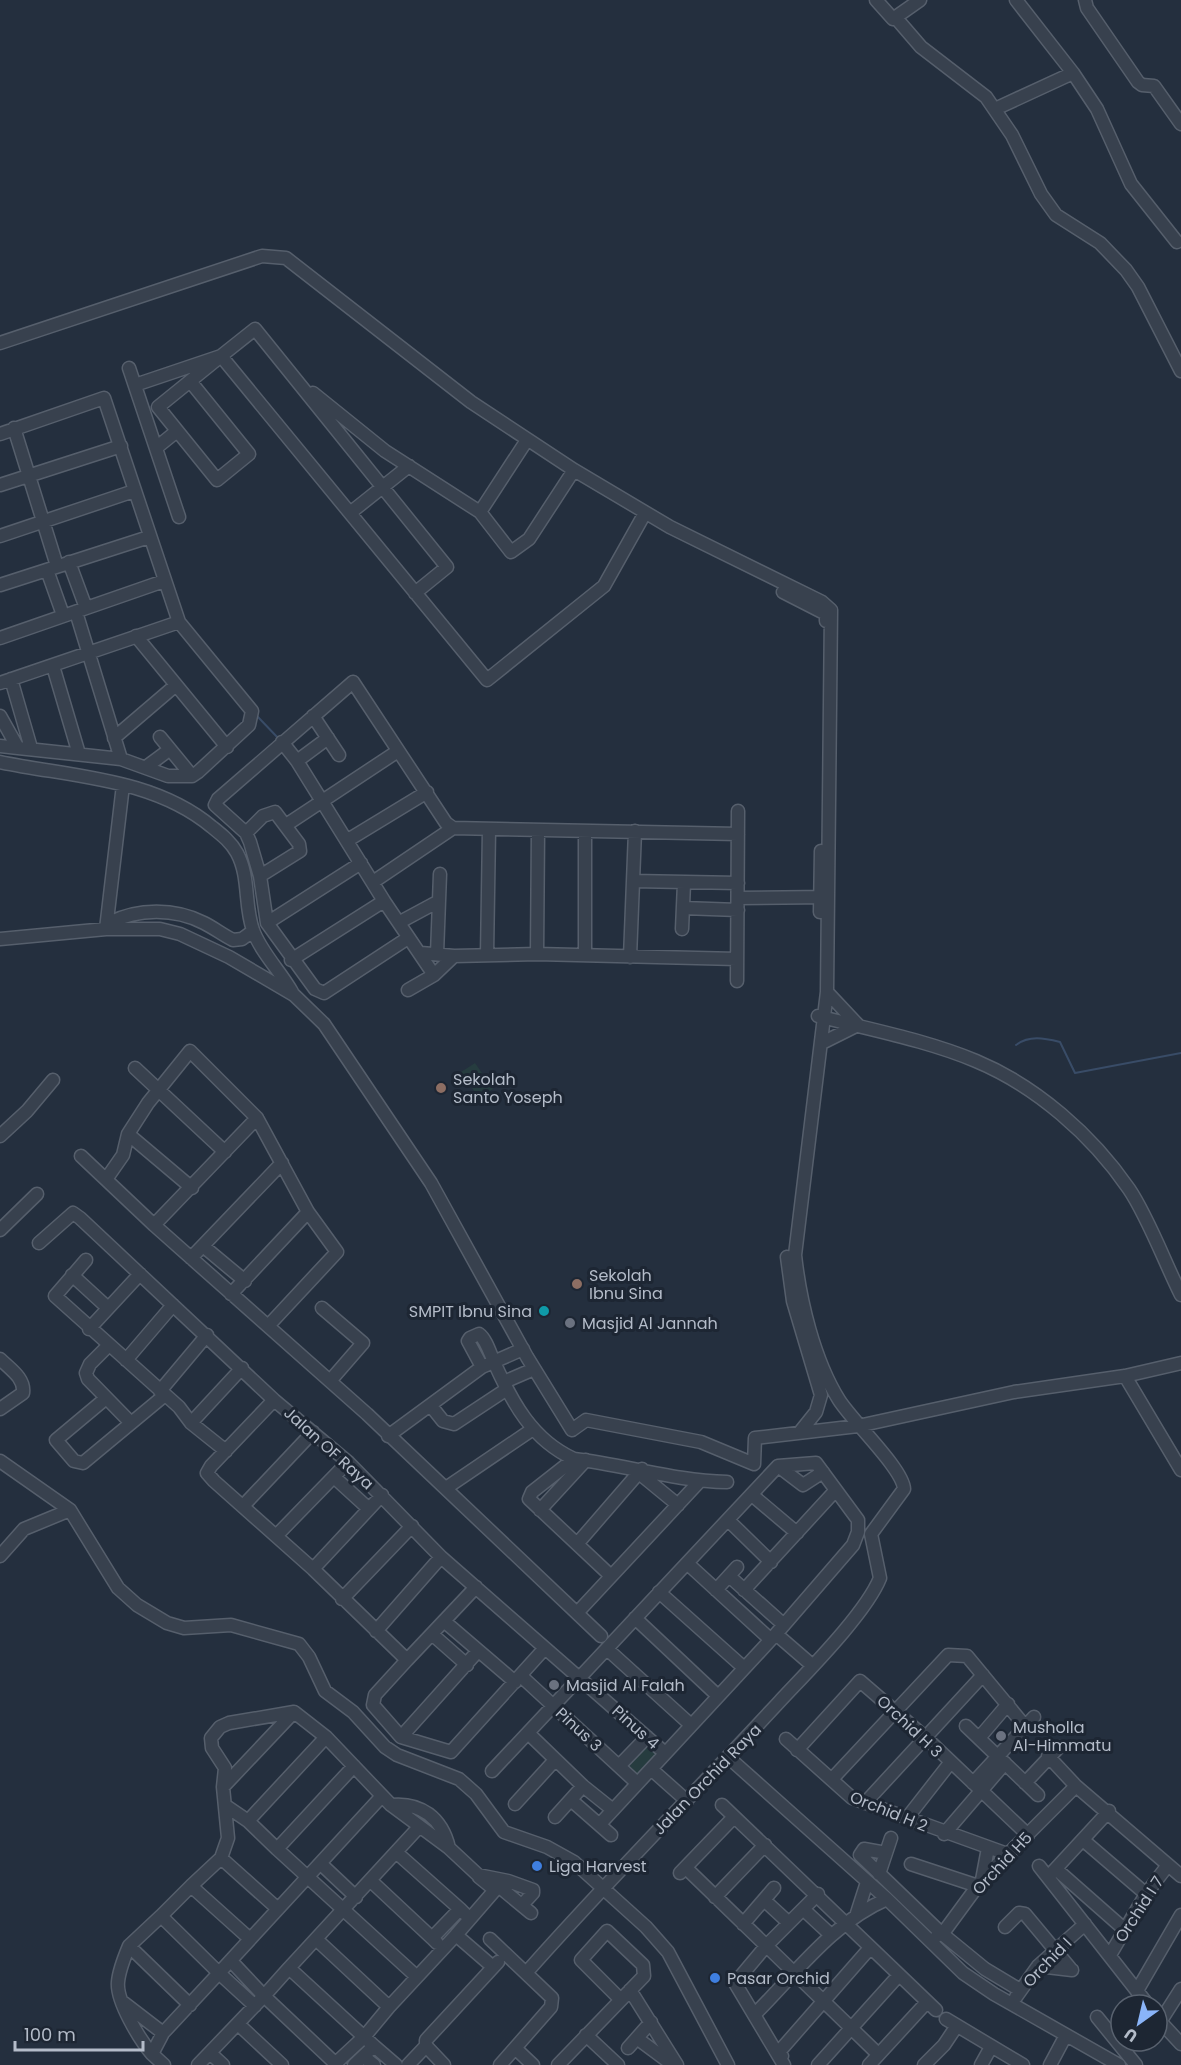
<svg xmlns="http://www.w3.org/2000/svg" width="1181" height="2065" font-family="Poppins,sans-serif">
<rect width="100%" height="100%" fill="#242f3e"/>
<path fill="#263c3f" d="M475,1063L493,1089L479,1098L461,1072Z
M647,1741L661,1754L637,1779L623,1766Z"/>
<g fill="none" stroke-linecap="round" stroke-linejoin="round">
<path stroke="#394c67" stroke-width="2" d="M257,716L280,740
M1016,1045C1029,1035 1044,1038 1060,1042L1075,1073L1181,1053"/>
<g stroke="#565f6c" stroke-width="15">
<path id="minor" d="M876,0L893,19L920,0
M1085,0L1087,8L1138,82L1142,85L1154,86L1181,124
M896,18L921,47L986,97L1012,135L1041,194L1056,215L1100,243L1126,270L1138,287L1181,371
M1073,73L1097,109L1131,184L1177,242
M995,109L1073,73L1016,0
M0,343L262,256L286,258L471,402L574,470L670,527L822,602L831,610L827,992L795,1255C800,1301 814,1360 839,1400C853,1422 903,1469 904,1489L871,1534L880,1578C866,1613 807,1672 780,1701C696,1792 608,1880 526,1973
M129,368L179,517
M190,381L249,454L217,480L158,407L221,356L487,680L604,586L645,513
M135,385L221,356L255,329L447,567L415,593
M313,393L385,451L480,512
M14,428L57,566
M0,434L104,398L179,622L252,711L249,725L198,772L192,776H168L121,759L18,748L0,716
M527,440L480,512L511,552L529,539L574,470
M156,448L177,431
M0,485L121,446
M350,513L409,466
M0,536L134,491
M69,562L86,608
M47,570L63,615
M0,585L149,537
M783,592L826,614V621
M76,612L121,759
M136,636L227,747
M0,638L164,581
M53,666L79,754
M11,679L31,748
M0,683L179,622
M313,716L339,755
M160,737L192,776
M114,738L176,685
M282,742L297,761L384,901L434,975L454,956
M0,746L18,748
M297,761L328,738
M0,762C72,777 154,778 212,827C222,835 231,842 237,853C250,877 244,905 253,930C260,951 281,972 292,992
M146,767L169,750
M286,825L398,751
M246,833L263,816L275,812L299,844L300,851L260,876
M348,840L427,792
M633,881L738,883
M373,882L453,828
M738,898L827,897
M683,908L738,910
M820,912L821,851
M400,922L439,901
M109,923C138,908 175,908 204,923C214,928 223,935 233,940L242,939L253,931
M267,923L361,863
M106,929L123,785
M682,929L684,883
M408,938L324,993L315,989L267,923L260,876L250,842L246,833L215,805L218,799L353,682L446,823L453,828L738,834
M0,939L106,929H160L180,934L229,957L294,995L324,1024L431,1183L527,1357L572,1430L586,1420L701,1442L754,1464L755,1438L858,1426L1014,1392L1125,1376L1181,1363
M421,953L454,956L537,954L737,959
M437,954L440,874
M537,954L538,830
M487,955L489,830
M585,955V831
M630,957L635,831
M291,960L384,901
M737,981L738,811
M408,990L434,975
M818,1016C871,1030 926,1040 976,1061C1036,1086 1092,1135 1129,1189C1148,1217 1165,1263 1181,1295
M822,1043L858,1025L827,992
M135,1068L225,1152
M128,1134L192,1188
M0,1136L27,1111L53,1080
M81,1156L154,1225L367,1414L601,1636
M107,1178L123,1155L128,1134L148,1103L190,1051L257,1118L308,1212L337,1252L269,1325
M154,1225L257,1118
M0,1230L37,1194
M39,1243L73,1213L80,1218L274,1400L348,1462L441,1557L665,1753
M203,1246L245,1281
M787,1257L793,1301L821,1395L816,1412L800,1432
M191,1258L282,1163
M86,1260L55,1296L179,1407L191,1423L226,1451
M72,1275L108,1308
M231,1294L308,1212
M322,1308L363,1343L330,1381
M89,1329L140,1274
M109,1345L90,1364L86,1373L88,1379L131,1423
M0,1359C10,1369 25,1378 23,1393L0,1409
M126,1360L173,1305
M482,1367L468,1341L470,1338L479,1334C486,1339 490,1353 494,1362C512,1402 532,1440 574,1459C625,1465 676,1481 727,1482
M1125,1376L1181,1470
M504,1382L534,1369
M160,1391L207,1335
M105,1399L56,1440L74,1461L83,1463L165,1395
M274,1400L211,1466L207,1473L214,1481L313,1569L407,1660L476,1587
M431,1406L443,1421L454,1424L507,1389
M191,1423L242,1368
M388,1436L482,1367L523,1349
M574,1459L532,1492L529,1499L611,1576
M0,1461L70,1510L118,1588L137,1605L167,1623L184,1628L231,1625L299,1644L309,1657L325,1691L353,1712L385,1747L397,1755L459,1779L476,1794L504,1832L547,1847L574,1862L646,1927L668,1952L728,2065
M778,1466L803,1485L823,1472
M639,1473L678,1505
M334,1477L369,1509
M446,1488L533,1429
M752,1495L797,1533
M243,1506L313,1432
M540,1510L586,1460
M729,1521L771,1562
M276,1536L348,1462
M577,1544L642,1469
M0,1556L24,1529L70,1510
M688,1564L770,1639
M313,1569L382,1495
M729,1576L784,1625
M716,1590L737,1567
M744,1590L835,1491
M659,1592L743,1667
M342,1599L412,1526
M577,1613L699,1482
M635,1618L718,1696
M445,1622L515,1682
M376,1631L441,1557
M776,1634L813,1666
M433,1635L467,1665
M607,1649L691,1725
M407,1660L375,1695L373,1705L401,1737L451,1752L545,1648
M521,1676L637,1783
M966,1726L1038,1795
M528,1733L583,1786L613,1810
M401,1737L478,1651
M979,1738L1008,1704
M786,1739L852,1798L1010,1855
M797,1750L860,1681L926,1738L1028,1835
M1048,1756L1076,1786L1181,1876
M728,1757L887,1899L963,1973L994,1994L1119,2065
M619,1766L647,1737
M651,1769L687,1801
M492,1771L778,1466L816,1463L858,1520V1532L853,1545L776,1634L600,1824
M832,1779L948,1655L967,1656L1024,1725
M973,1783L1034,1717
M1025,1783L1059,1747
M223,1787L294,1712
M571,1800L611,1835
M865,1803L983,1675
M515,1804L555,1760
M391,1805C421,1802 442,1818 449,1848
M722,1805L936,2010
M226,1806L248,1821L277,1849L354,1766
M555,1817L583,1786
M907,1818L950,1763
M248,1821L326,1737
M944,1834L1005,1763
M1083,1840L1146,1894
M277,1849L416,1976
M397,1853L460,1909
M886,1853L864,1849L860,1855L941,1933L985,1969L1020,1990
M221,1858L228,1838L223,1787L225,1768L212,1748L211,1738L220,1727L229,1723L294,1712L326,1737L391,1805L449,1848L478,1875L508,1881L533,1890V1893L522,1905
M321,1864L356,1897
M911,1864L978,1886
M1039,1866L1148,2005
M686,1868L878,2054
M1057,1870L1124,1929
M680,1873L733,1818
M879,1874L891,1838
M1048,1877L1109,1811
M982,1880L988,1848
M371,1881L432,1938
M508,1881L502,1889L531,1913
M191,1886L221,1858L278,1909
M715,1897L765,1845
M764,1900L789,1923
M803,1909L831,1935
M857,1913L867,1882
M161,1916L191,1886L250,1939
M743,1924L774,1888
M1005,1927L1019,1913L1025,1914L1070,1968
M456,1935L495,1890L479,1877
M937,1936L946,1929L982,1880L1076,1786
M490,1939L552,1998L551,2007L515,2048L533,2065
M317,1940L389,2007L456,1935L493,1967
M437,1943L432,1938L460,1909L465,1914
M129,1946L161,1916L219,1973L163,2033L152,2054L164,2065
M1110,1955L1146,1894L1168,1865
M231,1961L264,1996L289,1968L374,2046
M1038,1966L1072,1970
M289,1968L419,1827
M1138,1989L1181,1915
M630,1990L677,2065
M1016,1997L1038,1966L1085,1924
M124,2003L163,2033
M255,2006L219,1973L382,1796
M755,2014C796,1973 833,1922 887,1899
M1097,2017L1136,2065
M1157,2018L1181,2044
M946,2019L1023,2065
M1160,2022L1181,1989
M238,2024L282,2065
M586,2035L618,2065
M638,2039L673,2065
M628,2048L651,2022
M210,2053L223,2065
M152,2054C140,2040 116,2001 118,1982C119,1970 124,1958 129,1946L190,2005
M782,2056L778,2053L870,1948
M364,2057L374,2065
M336,2063L364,2037L389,2007
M198,2065L264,1996L337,2065
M354,2065L374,2046L396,2065
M408,2065L426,2046
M444,2065L426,2046V2040L498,1962
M500,2065L515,2048
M558,2065L644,1976L643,1965L607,1931L581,1960L620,1999
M784,2065L735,1983L766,1946L818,1894
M818,2065L899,1975
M869,2065L927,2002
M924,2065L944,2045L956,2027
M981,2065L991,2047
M1050,2065L1066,2035"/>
</g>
<use href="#minor" stroke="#38414e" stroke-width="12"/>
</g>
<g fill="#8d6e63" stroke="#1d2633" stroke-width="2">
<circle cx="441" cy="1088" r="6"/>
<circle cx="577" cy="1284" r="6"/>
</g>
<circle fill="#0f9aa8" stroke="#1d2633" stroke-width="2" cx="544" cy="1311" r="6"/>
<g fill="#6b7280" stroke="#1d2633" stroke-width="2">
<circle cx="570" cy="1323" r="6"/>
<circle cx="554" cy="1685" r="6"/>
<circle cx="1001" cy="1736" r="6"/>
</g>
<g fill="#3f7fe0" stroke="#1d2633" stroke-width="2">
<circle cx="537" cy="1866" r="6"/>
<circle cx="715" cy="1978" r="6"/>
</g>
<g text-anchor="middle" stroke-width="6" stroke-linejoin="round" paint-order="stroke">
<g font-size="16" fill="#b4bcc9" stroke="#1d2633" text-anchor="start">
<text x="453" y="1085">Sekolah<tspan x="453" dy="18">Santo Yoseph</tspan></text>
<text x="589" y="1281">Sekolah<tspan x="589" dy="18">Ibnu Sina</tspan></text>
<text x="532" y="1317" text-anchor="end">SMPIT Ibnu Sina</text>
<text x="582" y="1329">Masjid Al Jannah</text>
<text x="566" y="1691">Masjid Al Falah</text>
<text x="1013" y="1733">Musholla<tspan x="1013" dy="18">Al-Himmatu</tspan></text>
<text x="549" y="1872">Liga Harvest</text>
<text x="727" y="1984">Pasar Orchid</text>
</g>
<g font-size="16" fill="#b4bcc9" stroke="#1d2633">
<text transform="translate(329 1448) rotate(42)" y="6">Jalan OF Raya</text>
<text transform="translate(910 1726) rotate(43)" y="6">Orchid H 3</text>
<text transform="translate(636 1727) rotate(42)" y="6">Pinus 4</text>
<text transform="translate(579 1729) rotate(43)" y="6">Pinus 3</text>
<text transform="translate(707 1779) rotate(-46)" y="6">Jalan Orchid Raya</text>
<text transform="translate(889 1811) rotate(22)" y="6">Orchid H 2</text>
<text transform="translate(1002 1863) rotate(-47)" y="6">Orchid H5</text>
<text transform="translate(1139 1909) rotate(-57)" y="6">Orchid I 7</text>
<text transform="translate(1047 1962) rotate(-46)" y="6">Orchid I</text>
</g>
</g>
<g transform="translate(1139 2023) rotate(214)"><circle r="28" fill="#1d2633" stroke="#59626f" stroke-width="1.5"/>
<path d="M0-4.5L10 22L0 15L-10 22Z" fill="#8ab4f8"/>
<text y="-9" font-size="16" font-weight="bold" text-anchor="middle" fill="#b4bcc9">U</text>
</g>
<path d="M15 2041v9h128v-9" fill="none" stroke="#b4bcc9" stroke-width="3"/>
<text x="24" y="2041" font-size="18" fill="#b4bcc9" stroke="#1d2633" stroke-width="4.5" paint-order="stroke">100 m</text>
</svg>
